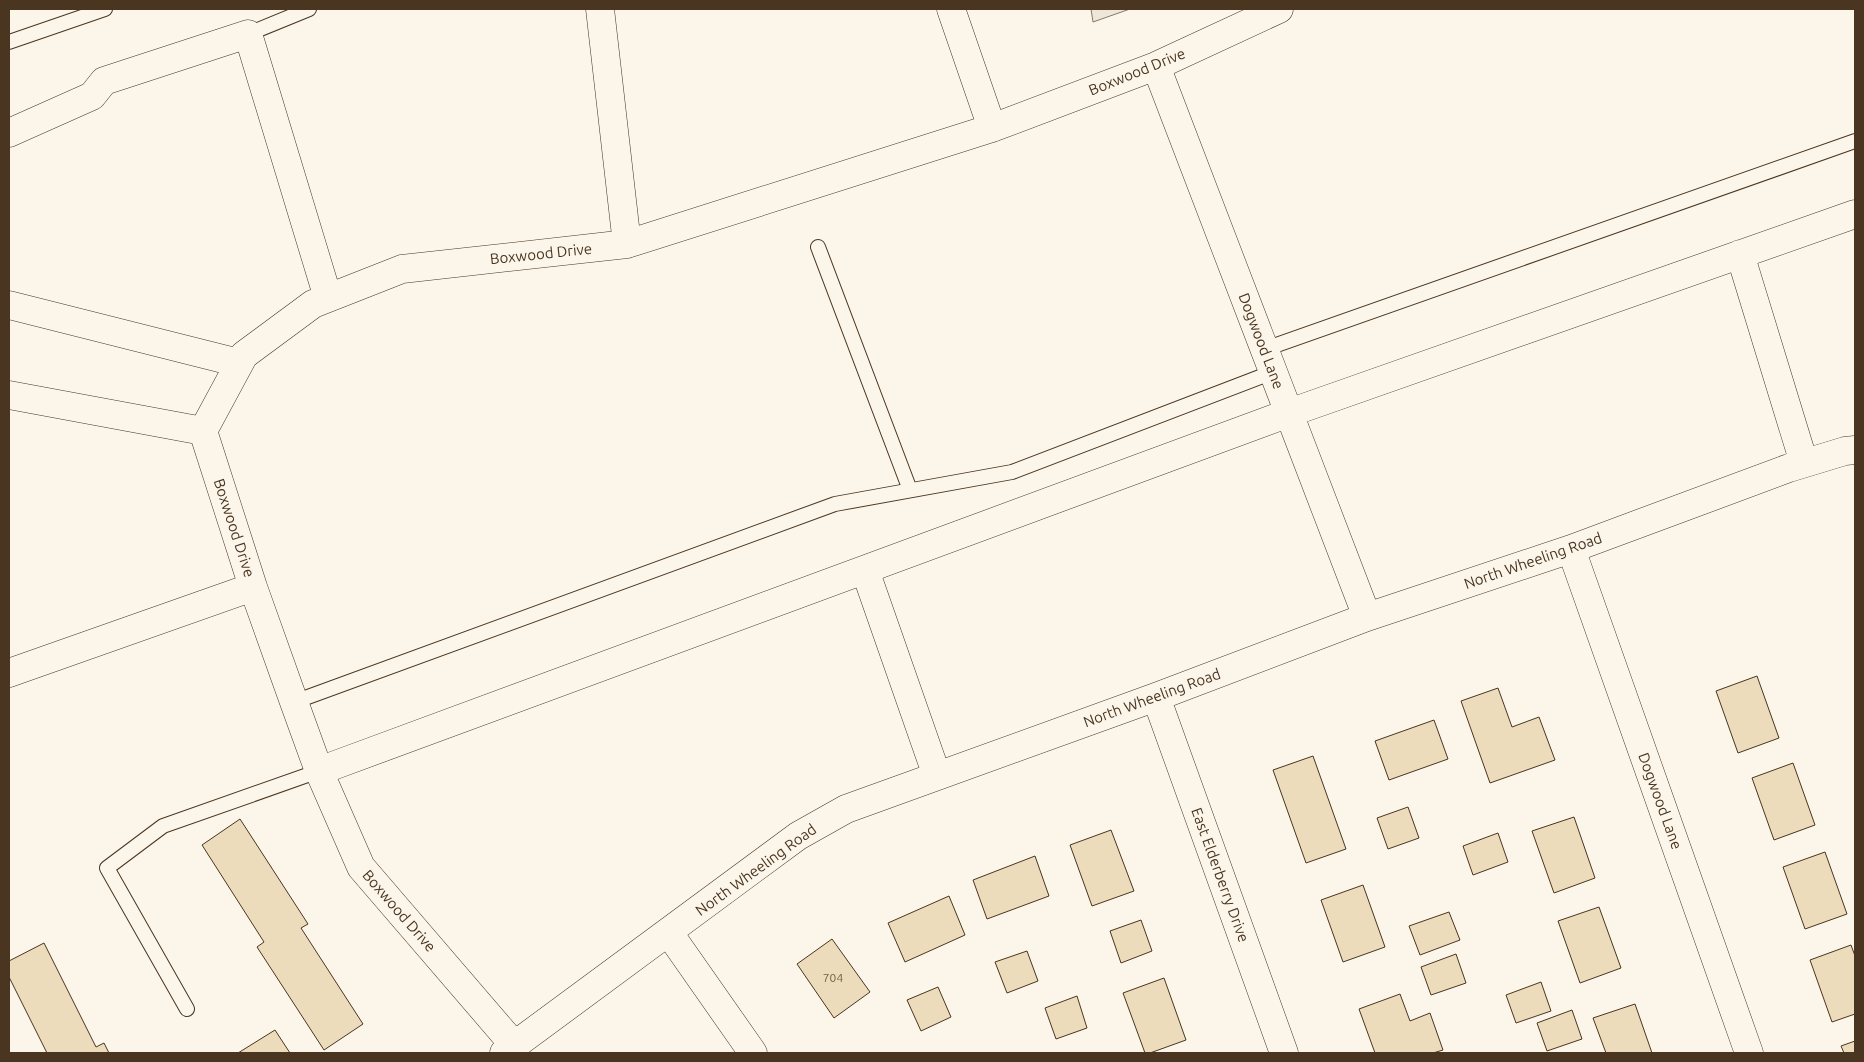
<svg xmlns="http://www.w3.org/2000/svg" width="1864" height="1062" font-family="Ubuntu,sans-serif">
<rect width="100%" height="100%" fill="#fbf6e9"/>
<path fill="#ede6d9" stroke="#887966" d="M1091,9H1130L1093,22Z"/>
<path fill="#ecdcbc" stroke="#4a3520" d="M1757,676L1779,738L1738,753L1716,691Z
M1498,688L1512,727L1539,717L1555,760L1490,783L1461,701Z
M1434,720L1448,759L1389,780L1375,741Z
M1313,756L1346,849L1306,863L1273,770Z
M1793,763L1815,825L1774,840L1752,778Z
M1408,807L1419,838L1388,849L1377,818Z
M1574,817L1595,878L1554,893L1532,831Z
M240,819L308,924L301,928L363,1024L324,1050L257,947L264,942L202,845Z
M1111,830L1134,891L1092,906L1070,845Z
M1498,833L1508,862L1473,875L1463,846Z
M1825,852L1847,914L1805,929L1783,867Z
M1035,856L1049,896L987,919L973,880Z
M1363,885L1385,947L1343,962L1321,900Z
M949,896L965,935L905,962L888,923Z
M1599,907L1621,968L1580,983L1558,921Z
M1449,912L1460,940L1420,955L1409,926Z
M1141,920L1152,951L1121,963L1110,931Z
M832,939L870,992L834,1018L797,964Z
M44,943L96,1047L104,1043L109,1053H47L9,977V961Z
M1851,945L1855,956V1014L1832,1022L1810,960Z
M1027,951L1038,981L1007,993L995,962Z
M1456,954L1466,983L1431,995L1421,967Z
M1164,978L1186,1040L1150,1053H1145L1123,993Z
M1541,982L1551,1011L1516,1023L1506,995Z
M938,987L951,1017L921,1031L907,1000Z
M1400,994L1410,1021L1430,1013L1443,1050L1433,1053H1375L1359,1009Z
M1077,996L1087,1028L1056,1039L1045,1008Z
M1635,1004L1652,1053H1606L1593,1018Z
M1572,1010L1582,1039L1547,1051L1537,1023Z
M275,1030L290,1053H238Z
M1855,1041V1053H1844L1841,1046Z"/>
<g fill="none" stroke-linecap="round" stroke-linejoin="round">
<g stroke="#4a3520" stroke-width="16">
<path id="service" d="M248,34L309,9
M9,42L105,9
M818,247L910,490
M1265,349L1855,141
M294,702L835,504L1012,472L1273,372
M187,1009L107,868L163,826L319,771"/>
</g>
<g stroke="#4a3520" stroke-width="29">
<path id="minor" d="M600,9L627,244
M951,9L992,128
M1156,66L1367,617
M9,133L92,96L104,81L248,34L328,298
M1740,254L1804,463
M9,305L239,363
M9,395L203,431
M1571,549L1749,1053
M865,570L937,776
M9,673L253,587
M1156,697L1284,1053
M319,771L1289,413L1855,214
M669,933L753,1053
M514,1045L361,867L319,771L294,702L253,587L203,431L244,355L313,304L402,269L627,244L992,128L1156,66L1279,9
M504,1053L798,836L846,809L1156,697L1367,617L1571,549L1789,468L1845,451L1855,450"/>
</g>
<use href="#service" stroke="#fbf6e9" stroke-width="14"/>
<use href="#minor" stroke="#fbf6e9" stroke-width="28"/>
</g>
<g text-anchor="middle" stroke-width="4" stroke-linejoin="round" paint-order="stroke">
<g font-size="12" fill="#725f47">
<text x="833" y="982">704</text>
</g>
<g font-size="15" fill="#4a3520" stroke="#fbf6e9">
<text transform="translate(1137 72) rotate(-22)" y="5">Boxwood Drive</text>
<text transform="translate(541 254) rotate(-6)" y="5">Boxwood Drive</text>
<text transform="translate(1261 341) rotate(69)" y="5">Dogwood Lane</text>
<text transform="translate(234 528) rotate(72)" y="5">Boxwood Drive</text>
<text transform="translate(1533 561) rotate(-19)" y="5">North Wheeling Road</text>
<text transform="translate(1152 698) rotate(-20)" y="5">North Wheeling Road</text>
<text transform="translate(1660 801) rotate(70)" y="5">Dogwood Lane</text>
<text transform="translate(756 870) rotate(-36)" y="5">North Wheeling Road</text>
<text transform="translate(1220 875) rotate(70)" y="5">East Elderberry Drive</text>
<text transform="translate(399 911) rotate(49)" y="5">Boxwood Drive</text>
</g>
</g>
<rect width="1864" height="1062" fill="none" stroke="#4a3520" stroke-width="20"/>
</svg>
